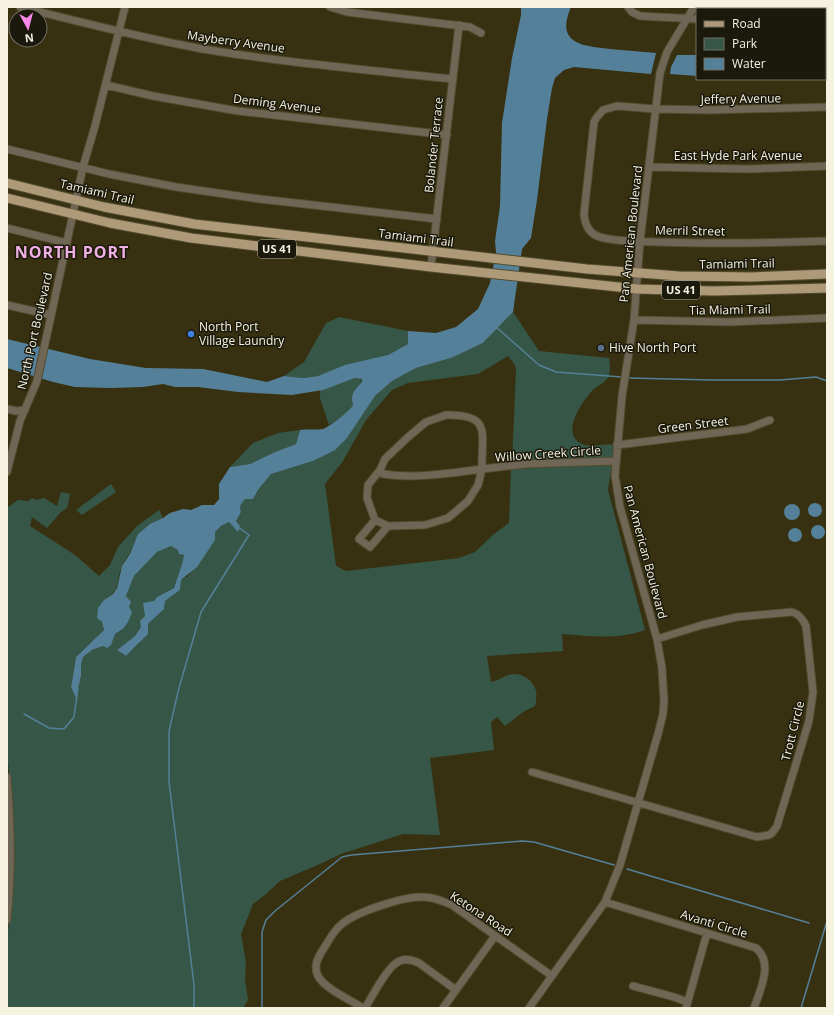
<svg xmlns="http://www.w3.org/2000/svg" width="834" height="1015" font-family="'Open Sans',sans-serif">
<rect width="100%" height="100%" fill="#373111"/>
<path fill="#365747" d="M698,7H810L805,9H697V14L696,10Z
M513,312L539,351L609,358C610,364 611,374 607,379C604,383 599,385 595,388C584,398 560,432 580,443C590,449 602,443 613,445V458L512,463L516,370L515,365L508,356L478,374L408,383L392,390L366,420L343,461L325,484L336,566L346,571L459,558L475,552L494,534L509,523L511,469L612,464L608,490L645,630C616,640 592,636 562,634L563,651L487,656L491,682C498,681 502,677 509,675C519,671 534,680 536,691C537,695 536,702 535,706L523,712L505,726L497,717L491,722L494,750L430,758L440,835L403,834L341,854L320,864L280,881L265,895L253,904L241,934L246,963L245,979L248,1000L243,1008H7V942L11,902V791L7,753V508L18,500L29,501L32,498L36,500L44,498L57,506L61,492L70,494L67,508L61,512L47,528L32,517L30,526L75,555L99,576L110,565L118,547L137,526L159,510L163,518C141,529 140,531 130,553C128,557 124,561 122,566C115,583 122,589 104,600L102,622L104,630L76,657L71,687L76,697L81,676V665L83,657L92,650L103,646L115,634L121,631L129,608L126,596L134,576L157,552L171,546L179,550L184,555L182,564L174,588L157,597L145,616L141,627L135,636L117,650L126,656L140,643L148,624L164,609L165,601L180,590L181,580L188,576L215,540V532L221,526L229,522L238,531L240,526L236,521L241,512L240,506L245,499H253L258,490L271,474L313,461L347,438L375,396L392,381L416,368L451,358L483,343Z
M339,317L408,331V344L388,355L318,376L303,378L284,376L304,362L326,323Z
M355,378L361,379L362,382C354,389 350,394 353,405L351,410L329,425L320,398V390Z
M300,430L296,444L275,452L250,464L230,467L253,443L278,433Z
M111,484L116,492L82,515L76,510Z"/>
<path fill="#558099" d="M521,7H571C555,44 582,46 610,49C625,50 641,52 656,53L651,74L574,67L564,70L555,78L552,88L547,119L537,200L531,238L522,249L513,312L483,343L451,358L416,368L392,381L375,396L347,438L335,450L313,461L271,474L258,490L253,499H245L240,506L241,512L236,521L240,526L238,532L229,522L221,526L215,532V540L197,567L181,580L180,590L165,601L164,609L148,624V634L126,656L117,650L135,636L141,627L140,621L145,616L143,603L154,601L157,597L174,588L182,564L184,555L179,554L178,550L171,546L157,552L134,576L126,596L131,602L129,607L132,612C128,623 125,629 115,634L111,645L107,648L103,646L92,650L83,657L81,665V676L76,698L71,687L76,657L104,630L102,622L97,618L98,608L104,600L113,594L117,588L122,566L130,554L138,534L150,524L163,518L170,513L183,509L191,510L202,505H214L219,499V484L230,467L250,464L275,452L296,444L300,430C307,429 316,430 323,429C329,427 350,411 353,405C350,394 354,390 362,382V379L355,378L323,390L292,395L238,392L198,387H175L163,384L143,387L111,388L75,387L53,382L7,368V339L90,359L146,368L203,369L267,382L284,376L303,378L318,376L345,365L388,355L408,344V331L436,333L456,327L478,309L490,283L496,253L495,241L500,206L502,123L512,58L521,15Z
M677,55H697V76L670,74L671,67Z
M808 510a7 7 0 1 1 14 0a7 7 0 1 1-14 0Z
M784 512a8 8 0 1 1 16 0a8 8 0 1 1-16 0Z
M811 532a7 7 0 1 1 14 0a7 7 0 1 1-14 0Z
M788 535a7 7 0 1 1 14 0a7 7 0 1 1-14 0Z"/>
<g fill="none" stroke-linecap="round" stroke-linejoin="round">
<path stroke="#558099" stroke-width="1.5" d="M496,327L539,365L556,372L622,377
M628,378L713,380H780L816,377L827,381
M24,714L49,728L64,729L74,717L78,688
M627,869L809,923
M194,1008V985L169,782V731L179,688L201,612L249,535L238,527
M262,1008V932L266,920L275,911L342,857L351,855L522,841L534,842L614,865
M801,1008L827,921"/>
<g stroke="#524c2e" stroke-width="9">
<path id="minor" d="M20,7C81,22 141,38 203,49C286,63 369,70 453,79
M330,7L347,12L470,27L481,33
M628,7L632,12L640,16L697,19
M811,9L816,7
M106,85L153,96L238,111L447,135
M827,107L710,110L655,109L617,106L603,110L597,117L594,122L584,214C585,225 589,234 600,237C614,242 643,241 658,242C715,244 771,243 827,241
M7,149L109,174L176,187L260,199L437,219
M649,167L748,169L827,166
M7,228L67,243
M431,267L459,25
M7,305L51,315
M634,320L730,322L827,318
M7,409L16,411L25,410
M446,415C493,414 481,434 482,469C450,473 416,479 383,474L380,470L385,459L407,438L426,422Z
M617,445L747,429L770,420
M380,470L368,485L367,498L375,520L388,526L425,525L448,518L468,501L478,485L482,469L525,464L616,461
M7,472L20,421L37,381L83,167L95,126L125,7
M375,520L359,539L370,547L388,526
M532,772L757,837L769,835L772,833L777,826L809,721L813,692L806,626C803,619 799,614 792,612L737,617L702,625L657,639
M7,777C11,824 12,873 7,920
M605,902L756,948C774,963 760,990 754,1008
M633,986L674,997L687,1002
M363,1008C351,1000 325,989 318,976C313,966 318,957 324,948C329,940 334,930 342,924C356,912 404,896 423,897C433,897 443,901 452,905L552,976
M365,1008C372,997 385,971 395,964C402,958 411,959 419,963L456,990
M443,1008L495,936
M529,1008L605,902L620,865L658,734L663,714L664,701L662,668L657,639L620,507L615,476L622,396L634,320L640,241L660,73L667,52L694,7
M686,1008L707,933"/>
</g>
<g stroke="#524c2e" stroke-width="11">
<path id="major" d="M7,183L104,207L194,224L587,269L679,276L751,277L827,274
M7,198L110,223L191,238L431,267L637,289L714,291L827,288"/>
</g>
<use href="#minor" stroke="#706656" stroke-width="7"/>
<use href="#major" stroke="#ae9a79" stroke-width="9"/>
</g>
<circle fill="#3f7fe0" stroke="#1b190c" stroke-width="1.5" cx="191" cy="334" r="4"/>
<circle fill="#5c6f8a" stroke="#1b190c" stroke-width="1.5" cx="601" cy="348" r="4"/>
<g text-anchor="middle" stroke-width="3" stroke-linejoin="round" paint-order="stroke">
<g fill="#1b190c" stroke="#b4b1a0" stroke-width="1">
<rect x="258" y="240" width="38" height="18" rx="3"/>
<rect x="662" y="281" width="38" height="18" rx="3"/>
</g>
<g font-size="11" font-weight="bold" fill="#f5f2e0">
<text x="277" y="253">US 41</text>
<text x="681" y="294">US 41</text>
</g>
<g font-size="12" fill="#f5f2e0" stroke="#1b190c">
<text transform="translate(236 42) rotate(8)" y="4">Mayberry Avenue</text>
<text transform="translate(741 99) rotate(-1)" y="4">Jeffery Avenue</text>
<text transform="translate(277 104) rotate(7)" y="4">Deming Avenue</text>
<text transform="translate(434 145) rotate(-84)" y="4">Bolander Terrace</text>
<text x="738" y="160">East Hyde Park Avenue</text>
<text transform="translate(97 192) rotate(13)" y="4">Tamiami Trail</text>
<text transform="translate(690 231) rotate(1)" y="4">Merril Street</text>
<text transform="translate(631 234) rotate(-84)" y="4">Pan American Boulevard</text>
<text transform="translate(416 238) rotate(7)" y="4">Tamiami Trail</text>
<text transform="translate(737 264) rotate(-1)" y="4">Tamiami Trail</text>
<text transform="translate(730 310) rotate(-1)" y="4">Tia Miami Trail</text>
<text transform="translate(35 331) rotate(-77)" y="4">North Port Boulevard</text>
<text transform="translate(693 425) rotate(-7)" y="4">Green Street</text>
<text transform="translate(548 454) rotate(-4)" y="4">Willow Creek Circle</text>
<text transform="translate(645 552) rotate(75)" y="4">Pan American Boulevard</text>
<text transform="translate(793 731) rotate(-76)" y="4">Trott Circle</text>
<text transform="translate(481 914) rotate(33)" y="4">Ketona Road</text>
<text transform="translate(714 924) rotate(17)" y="4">Avanti Circle</text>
</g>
<g font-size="12" fill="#f5f2e0" stroke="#1b190c" text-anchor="start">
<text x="199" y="331">North Port<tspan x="199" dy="14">Village Laundry</tspan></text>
<text x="609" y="352">Hive North Port</text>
</g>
<g font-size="16" font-weight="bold" letter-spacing="1" fill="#f0b0e4" stroke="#1b190c">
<text x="72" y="258">NORTH PORT</text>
</g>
</g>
<rect width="834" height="1015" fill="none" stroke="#f5f2e0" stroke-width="16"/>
<rect x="696" y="8" width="130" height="72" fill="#1b190c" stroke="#727061"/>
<rect x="704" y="21" width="20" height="6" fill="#ae9a79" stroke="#727061"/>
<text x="732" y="28" font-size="12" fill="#f5f2e0">Road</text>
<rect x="704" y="38" width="20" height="12" fill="#365747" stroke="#727061"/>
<text x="732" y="48" font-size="12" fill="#f5f2e0">Park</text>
<rect x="704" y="58" width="20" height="12" fill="#558099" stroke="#727061"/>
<text x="732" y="68" font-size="12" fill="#f5f2e0">Water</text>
<g transform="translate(28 28) rotate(173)"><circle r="19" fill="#1b190c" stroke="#727061"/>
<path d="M0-3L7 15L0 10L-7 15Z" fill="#f987e8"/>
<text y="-6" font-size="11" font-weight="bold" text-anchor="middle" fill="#f5f2e0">N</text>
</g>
</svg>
